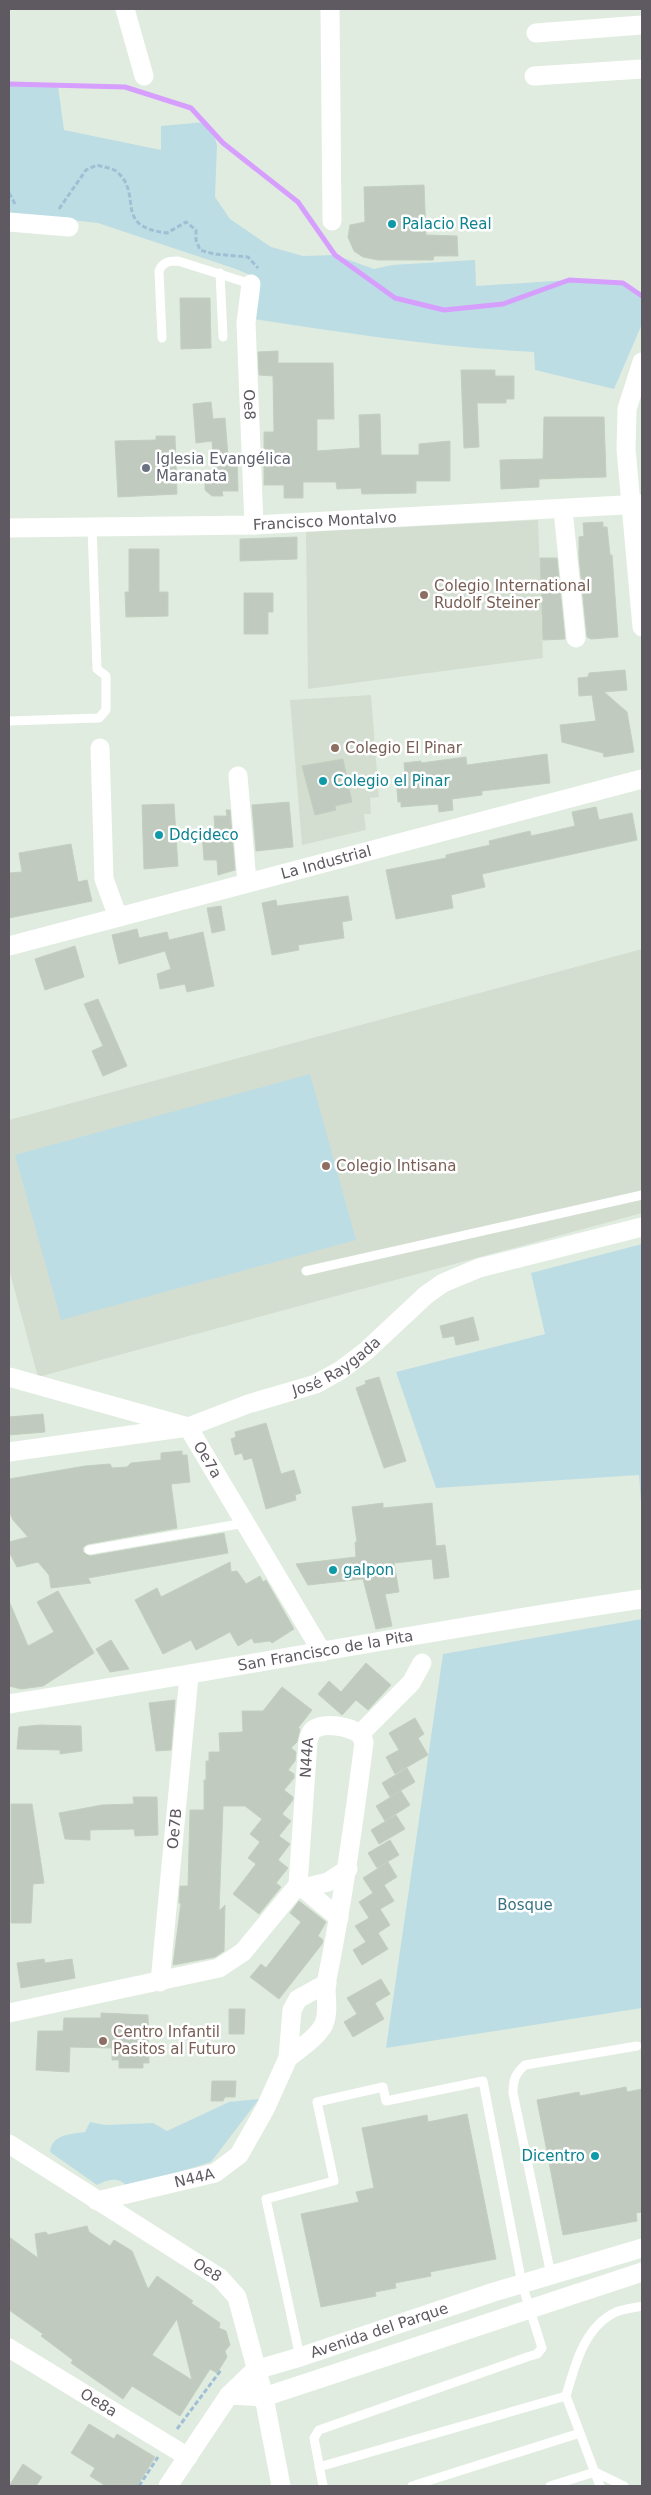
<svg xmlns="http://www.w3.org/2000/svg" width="651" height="2495" font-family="'DejaVu Sans',sans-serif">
<rect width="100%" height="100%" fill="#e1ece0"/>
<path fill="#d3ded1" d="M538,520L543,658L308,689L306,532Z
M371,695L379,797L370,798L371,814H364L366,830L302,845L290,700Z
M642,949V1213L38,1377L9,1269V1120Z"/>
<path fill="#bddde4" d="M9,84L58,86L64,130L161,150V126L205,122L213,131L217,145L215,197L230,219L271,247L303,256L335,255L374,269L392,265L475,260L476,286L569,280L623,283L642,296V324L614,389L535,370L534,352C438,347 343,333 248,318L259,279L236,269L98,223L9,213Z
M310,1074L356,1240L61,1320L15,1155Z
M642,1244V1515L639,1475L436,1488L396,1372L545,1334L531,1273Z
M642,1619V2008L386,2048L443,1654Z
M259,2099L211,2162L128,2188C120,2176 108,2179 97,2185L50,2152C52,2134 71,2134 85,2132L90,2122L105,2125L153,2123L167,2131L229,2102Z"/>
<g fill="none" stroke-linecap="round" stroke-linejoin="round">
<path stroke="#d79ffd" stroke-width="5" d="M9,84L125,87L191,108L223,143L298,202L335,255L395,298L444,310L503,304L569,280L623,283L642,296"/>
</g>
<path fill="#c1cabf" stroke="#c2d0bf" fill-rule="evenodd" d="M424,185L426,235L457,236L458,256H434L433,260H378L363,257L354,251L348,237L350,225L365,222L364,187Z
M180,298H210L211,348L181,349Z
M278,351V363H333L334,419H317V451L360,448L359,415L380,414L381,455H419V444L450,441V481H416V493L362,494L361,488L337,489L336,482H303V498H284V485H264V432H274L273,376L259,375L258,352Z
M461,370H495V376H514V399H506V403H477L479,447L464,448Z
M211,402L213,419L225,418L228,456H237L238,491H222L223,496H212L205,490V477L214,469L212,441L196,443L193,404Z
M544,417H604L606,477L539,479V487L501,489L500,460L543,459Z
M156,436H175L177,494L118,497L115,441L156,440Z
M603,522V527H607L610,555H612L618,637L591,639L587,637L579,557V537L584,536L583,523Z
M297,537V559L240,561V539Z
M129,549H159V592H168V616L126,617L125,592H129Z
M540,558H557L565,639L543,640Z
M244,593H273V612H268V634H244Z
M625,670L627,690L604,692L627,712L634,752L604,757L603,753L562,742L560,725L596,721L592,695L579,696L578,678L588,677L589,673Z
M547,754L550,783L482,791V795L452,799L453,810L439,812L438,804L401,807V802H398L396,776L405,775L404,763L421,761V763L466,757L467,765Z
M343,759L352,802L335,806L336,810L315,815L302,766Z
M289,802L293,847L256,851L252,805Z
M174,804L178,866L144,869L142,805Z
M596,807L599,820L632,813L637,840L482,874L485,887L451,895L453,908L396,919L386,870L446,858V855L490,845L489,841L530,831L531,836L575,826L572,812Z
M226,810H230L235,870L218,875L217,860H204L202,832L215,831L214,816H227Z
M71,844L78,882L87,880L92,901L9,918V873L22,872L19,853Z
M348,896L352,920L342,922L344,938L298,945L299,950L272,955L262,903L276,900L277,906Z
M221,906L225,930L212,933L207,908Z
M137,929L139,938L167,932L169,940L203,932L214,986L187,992L185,984L160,989L157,974L171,969L165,951L119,964L112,935Z
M75,946L84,977L45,990L35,959Z
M98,999L127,1066L103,1076L92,1051L103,1046L84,1004Z
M473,1317L479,1340L456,1345L454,1336L443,1338L440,1326Z
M379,1377L406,1461L384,1468L356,1388L366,1384L365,1381Z
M43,1414L45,1432L9,1435V1417Z
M266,1423L281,1474L294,1470L301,1493L295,1495L296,1500L266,1509L252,1458L244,1460L242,1453L235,1455L231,1439L236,1437L235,1432Z
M182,1451V1455H187L190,1482L171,1484L177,1528L88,1544L83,1547V1552L90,1556L224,1533L228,1553L88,1578L91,1583L51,1588L49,1575L38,1562L17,1567L9,1552V1542L28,1537L13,1520L9,1511V1479L85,1466L110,1464L112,1468L127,1467L131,1463L161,1460V1453Z
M383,1503V1508L432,1503L436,1546L445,1545L449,1577L434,1579L432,1559L394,1563L399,1592L385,1594L392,1626L376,1629L363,1579L308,1585L296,1564L356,1557L355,1542H357L352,1507Z
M230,1562L231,1572L237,1571L246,1584L260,1576L263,1582L266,1580L294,1629L272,1643L270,1641L254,1643L252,1638L238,1646L230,1632L196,1650L191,1640L163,1654L135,1600L157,1588L161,1597Z
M58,1591L94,1653L43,1686L21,1689L9,1686V1601L28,1646L54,1632L37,1602Z
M111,1640L129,1669L110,1672L96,1649Z
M366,1663L391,1685L368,1710L356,1700L342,1715L318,1694L329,1681L341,1692Z
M282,1687L312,1710L298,1728L300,1729L297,1742L291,1748L296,1752L295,1761L288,1770L294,1774V1778L284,1790L293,1797V1800L282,1814L291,1821L279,1836L290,1844L278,1860L288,1868L276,1883L281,1887L259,1914L233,1894L256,1864L248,1858L260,1842L250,1834L262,1819L245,1806H223L219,1911L225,1905L224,1951L215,1957L173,1965L181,1903H179L180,1886H188L190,1810H204V1780H206V1761H209V1752H220L219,1733L243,1732L242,1711H263Z
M175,1700L171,1750L156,1751L149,1703Z
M415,1718L424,1734L418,1738L428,1755L395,1774L386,1757L399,1750L389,1733Z
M40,1725L81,1726L82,1751L60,1754V1750L17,1749L19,1727Z
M407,1768L415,1782L390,1797L382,1783Z
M401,1791L410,1805L385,1821L376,1806Z
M133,1797H157L158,1835L135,1836L134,1829L90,1830V1840L65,1839L59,1813L102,1805L134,1804Z
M11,1804H32L44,1883L33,1884L31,1923H11Z
M396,1815L405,1829L379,1844L371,1830Z
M390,1840L399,1855L377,1868L368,1853Z
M388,1862L397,1877L384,1885L394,1901L380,1909L390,1925L378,1933L388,1949L362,1965L353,1950L366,1942L355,1926L369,1918L359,1902L373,1893L363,1878Z
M299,1901L326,1922L318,1936L323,1940L322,1944L279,1999L250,1977L261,1964L266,1968L301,1922L290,1913Z
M44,1959L45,1963L72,1959L75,1978L21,1988L17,1963Z
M381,1979L390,1994L375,2003L384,2019L353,2037L344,2022L357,2014L347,1998Z
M229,2009H245L244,2034H229Z
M101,2013L148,2015L149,2063H143V2068H119V2060H112V2048L70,2047L69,2072L36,2070L38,2031H63L64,2018H101Z
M212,2081H236L235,2097H225L223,2101H211Z
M626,2087L627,2092L642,2089V2212L636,2213L637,2221L563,2235L537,2100L579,2092L580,2096Z
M467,2114L496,2259L430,2272L431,2276L395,2283L396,2288L375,2292L376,2296L321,2307L301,2214L359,2202L356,2192L374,2188L362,2128L427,2115L428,2122Z
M87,2226L89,2232L110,2246L114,2240L132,2251L148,2289L157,2276L193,2301L191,2303L220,2323L219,2328L226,2331L230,2345L225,2351L227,2357L217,2373L210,2369L180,2416L132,2386L123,2399L71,2363L73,2360L41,2336L43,2334L9,2310V2237L38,2258L35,2234L46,2232L48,2235ZM177,2319L192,2380L152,2355Z
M89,2424L114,2439L117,2434L155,2457L137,2486H106L90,2476L95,2468L71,2453Z
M23,2464L42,2477L36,2486H9Z"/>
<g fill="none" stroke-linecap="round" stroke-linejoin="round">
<path stroke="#a0bfd5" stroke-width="3" stroke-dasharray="5 2.5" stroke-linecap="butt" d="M9,193L15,204
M59,209L86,170L97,165C103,167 111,168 116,171C145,195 111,226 167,233L186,222L196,230V240L200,250L214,254L248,257L258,268
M177,2429L221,2370
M139,2486L158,2457"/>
<path stroke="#fff" stroke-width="9" d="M220,273L223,337
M162,338L159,271C163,262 168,261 178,261L251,284
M9,721L99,718L106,710V676L97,669L92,527
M306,1271L642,1195
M89,1550L245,1523
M551,2275L513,2093C513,2080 515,2074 525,2065L637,2046
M300,2357L266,2199L334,2181L317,2102L383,2087L386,2101L483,2081L522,2284L542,2348L537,2354L527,2357L319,2430L314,2438L323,2486
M566,2396C575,2365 584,2327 616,2312C624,2309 634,2308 642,2306
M319,2467L566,2396L600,2486
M412,2486L580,2433
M550,2486L595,2472L624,2486"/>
<g stroke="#fff" stroke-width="19">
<path d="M125,9L144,76"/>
<path d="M330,9L332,221"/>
<path d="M536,33L642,25"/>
<path d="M534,76L642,69"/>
<path d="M9,222L69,227"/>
<path id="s1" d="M251,284L246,323L254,525"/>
<path d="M642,362L627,409L626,449L642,627"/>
<path d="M563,510L576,638"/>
<path id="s2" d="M9,528L254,525L642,504"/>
<path d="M100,748L104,879L118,917"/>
<path d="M238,776L247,882"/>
<path id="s3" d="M9,946L642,779"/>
<path id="s4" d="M9,1377L188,1427L322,1652"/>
<path id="s5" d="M9,1452L188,1427L248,1404L316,1384L341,1370L366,1351L426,1295L443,1283L479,1268L642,1227"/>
<path id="s6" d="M9,1704C220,1671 430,1630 642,1599"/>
<path d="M360,1734L411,1683L422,1663"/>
<path d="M298,1885L303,1888L328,1882L348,1869"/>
<path d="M303,1888L339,1918"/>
<path id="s7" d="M160,1982L189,1676"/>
<path id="s8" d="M9,2013L219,1968L243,1952L298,1885L308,1741C309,1737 310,1733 313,1730C324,1721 350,1727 360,1734L364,1742C354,1822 343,1901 327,1979C324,1995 330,2009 324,2024C317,2038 300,2048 288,2058"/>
<path id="s9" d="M9,2144L220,2278L237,2297L264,2397L281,2486"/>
<path id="s10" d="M97,2201L215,2173L239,2155L265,2109L288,2058L292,2010L298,1999L327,1983"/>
<path id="s11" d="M9,2348L188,2457"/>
<path d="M229,2395L264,2397L642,2272"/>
<path id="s12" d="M168,2486L229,2395L255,2370L300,2357L494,2292L642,2248"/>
</g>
</g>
<g fill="#0f9aa8" stroke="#fff" stroke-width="2">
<circle cx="392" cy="224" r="5"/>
<circle cx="323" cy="781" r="5"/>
<circle cx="159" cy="835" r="5"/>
<circle cx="333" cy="1570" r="5"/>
<circle cx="595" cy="2156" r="5"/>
</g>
<circle fill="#6b7280" stroke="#fff" stroke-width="2" cx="146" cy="468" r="5"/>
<g fill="#8d6e63" stroke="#fff" stroke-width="2">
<circle cx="424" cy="595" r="5"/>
<circle cx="335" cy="748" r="5"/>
<circle cx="326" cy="1166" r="5"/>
<circle cx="103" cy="2041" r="5"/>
</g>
<g text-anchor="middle" stroke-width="5" stroke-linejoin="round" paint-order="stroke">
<g font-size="15" fill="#0d838f" stroke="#fff" text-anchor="start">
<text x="402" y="229">Palacio Real</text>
<text x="333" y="786">Colegio el Pinar</text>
<text x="169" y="840">Ddçideco</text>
<text x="343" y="1575">galpon</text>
<text x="585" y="2161" text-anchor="end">Dicentro</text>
</g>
<g font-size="15" fill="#5f5961" stroke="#fff">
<text dy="5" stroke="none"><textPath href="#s1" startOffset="121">Oe8</textPath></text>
<text dy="5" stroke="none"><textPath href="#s2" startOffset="316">Francisco Montalvo</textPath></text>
<text dy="5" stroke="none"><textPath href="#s3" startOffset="328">La Industrial</textPath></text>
<text dy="5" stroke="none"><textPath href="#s5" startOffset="342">José Raygada</textPath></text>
<text dy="5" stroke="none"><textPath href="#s4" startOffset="224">Oe7a</textPath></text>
<text dy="5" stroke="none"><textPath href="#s6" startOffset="321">San Francisco de la Pita</textPath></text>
<text dy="5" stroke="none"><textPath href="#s8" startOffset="458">N44A</textPath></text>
<text dy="5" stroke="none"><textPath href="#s7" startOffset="154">Oe7B</textPath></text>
<text dy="5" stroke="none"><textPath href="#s10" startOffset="100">N44A</textPath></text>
<text dy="5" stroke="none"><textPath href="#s9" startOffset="235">Oe8</textPath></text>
<text dy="5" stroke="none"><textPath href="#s12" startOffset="276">Avenida del Parque</textPath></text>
<text dy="5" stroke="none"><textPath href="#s11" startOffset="105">Oe8a</textPath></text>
</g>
<g font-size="15" fill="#5b616d" stroke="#fff" text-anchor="start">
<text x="156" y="464">Iglesia Evangélica<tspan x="156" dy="17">Maranata</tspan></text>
</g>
<g font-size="15" fill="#785e54" stroke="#fff" text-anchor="start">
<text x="434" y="591">Colegio International<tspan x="434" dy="17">Rudolf Steiner</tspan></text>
<text x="345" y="753">Colegio El Pinar</text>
<text x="336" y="1171">Colegio Intisana</text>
<text x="113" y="2037">Centro Infantil<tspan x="113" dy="17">Pasitos al Futuro</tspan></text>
</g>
<g font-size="15" fill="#367484" stroke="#fff">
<text x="525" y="1910">Bosque</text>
</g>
</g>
<rect width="651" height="2495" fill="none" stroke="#5f5961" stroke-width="20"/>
</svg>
